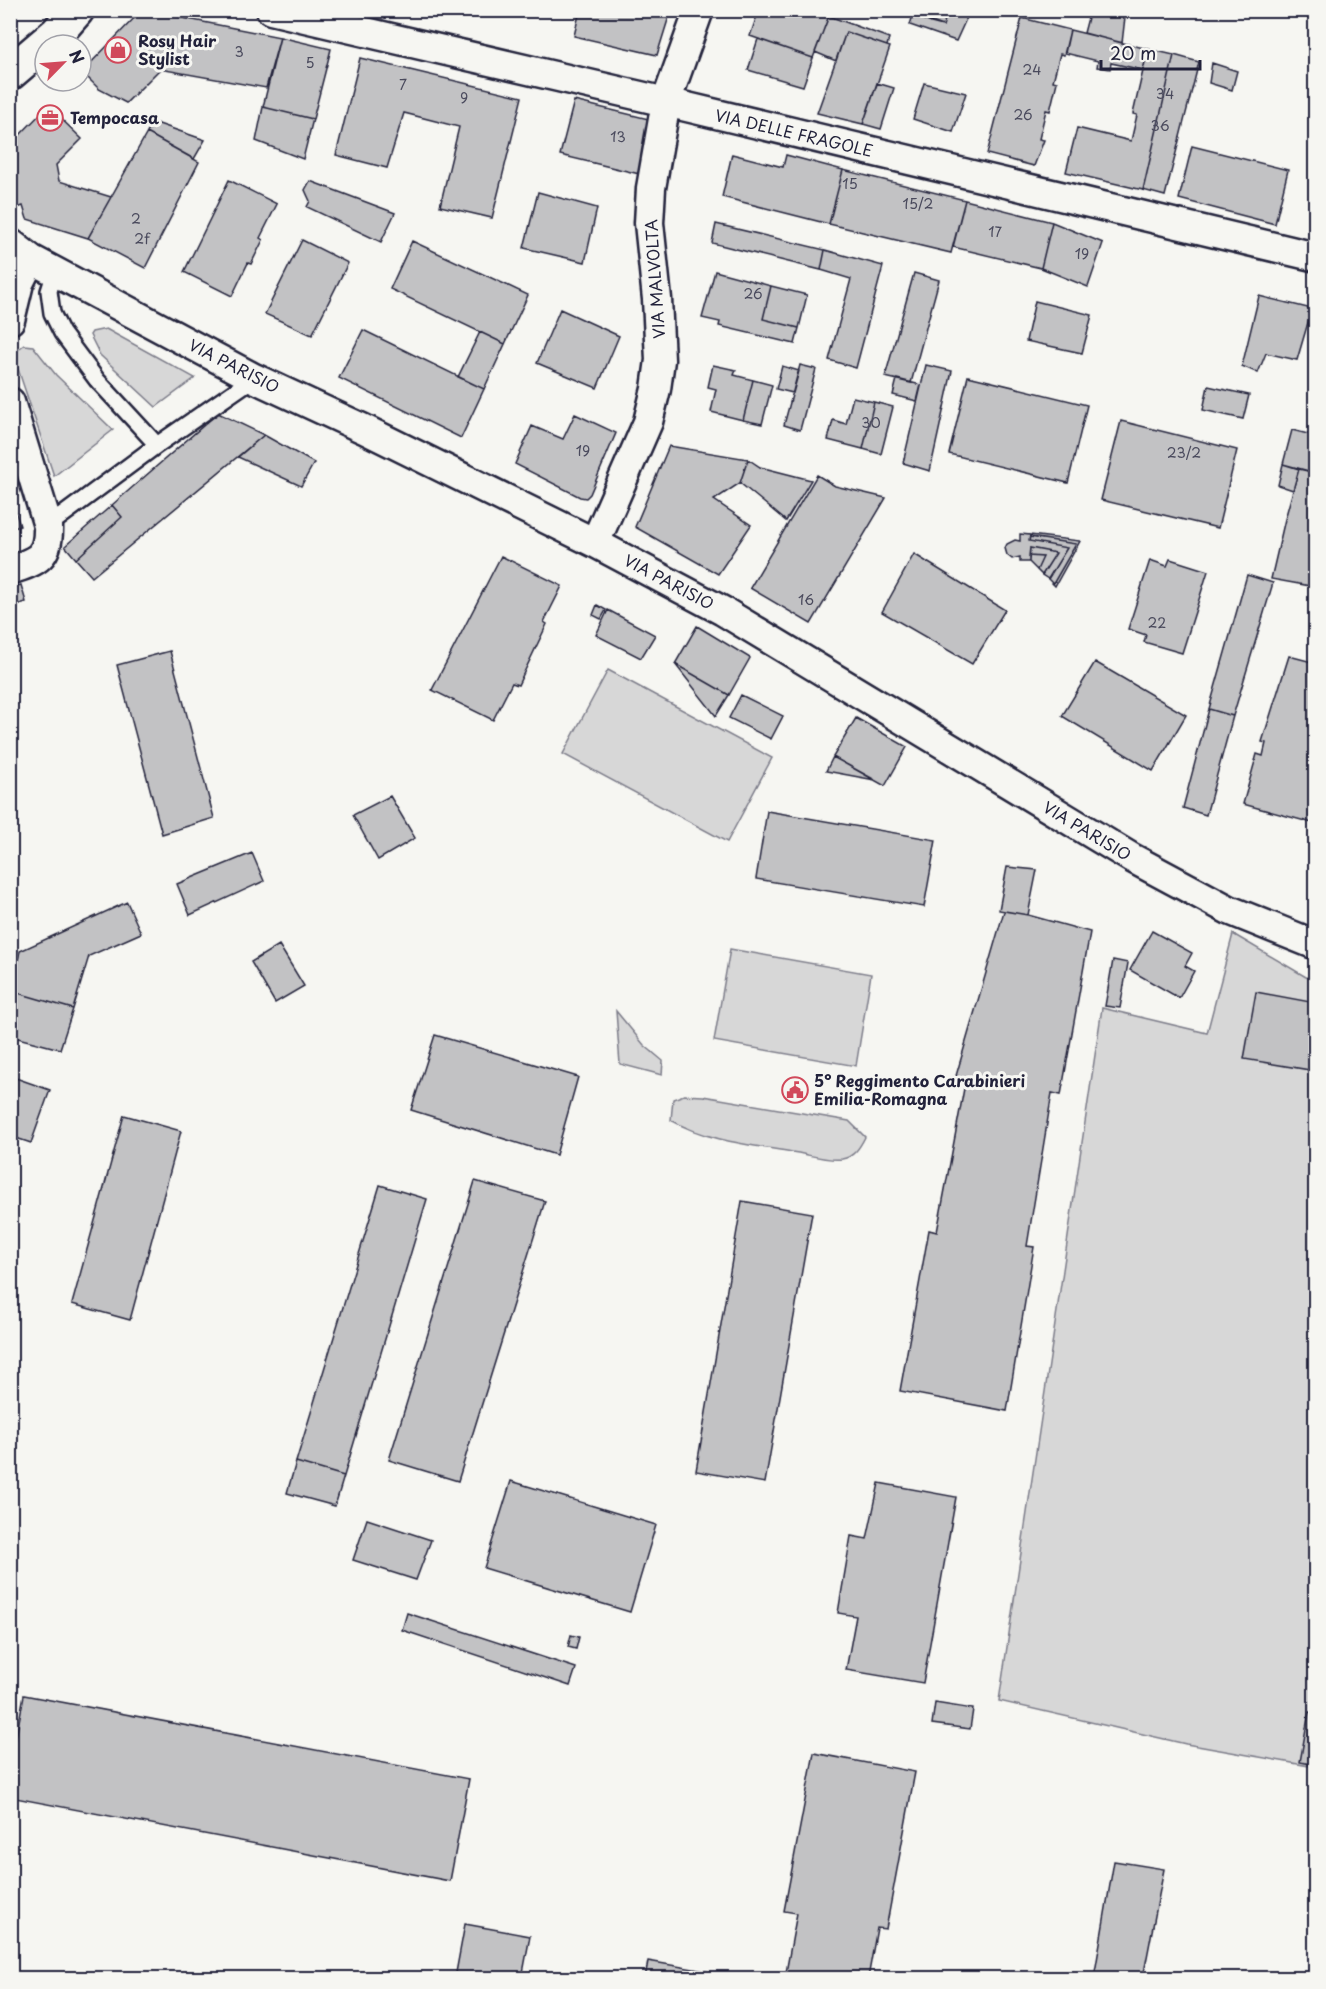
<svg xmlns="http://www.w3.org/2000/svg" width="1326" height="1989" font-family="'Playpen Sans',sans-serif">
<rect width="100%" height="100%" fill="#f6f6f2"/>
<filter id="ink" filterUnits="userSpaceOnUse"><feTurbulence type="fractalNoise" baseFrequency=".0167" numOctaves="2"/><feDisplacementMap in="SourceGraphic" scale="12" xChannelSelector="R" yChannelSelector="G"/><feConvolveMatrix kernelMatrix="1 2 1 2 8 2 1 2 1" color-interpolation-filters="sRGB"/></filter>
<g filter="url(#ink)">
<path fill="#d7d7d7" stroke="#7c7c89" stroke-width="1.5" d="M106,329L195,378L156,407L100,355L90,335L92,332Z
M24,345L33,346L56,375L113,430L54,476L16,363L17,350Z
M608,670L772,758L727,842L563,754Z
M1233,934L1306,977L1315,979V1767L1186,1744L999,1701L1102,1008L1207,1033Z
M730,949L871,974L856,1066L714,1041Z
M616,1011L644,1045L663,1061L662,1075L620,1064Z
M684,1095L703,1096L849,1121L865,1137C860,1147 854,1157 842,1159C826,1161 807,1154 792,1152C751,1145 707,1141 671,1120L673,1099Z"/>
<path fill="#c2c2c4" stroke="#22223b" stroke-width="1.5" d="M142,10L280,37L266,88L160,69L126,103L99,89L82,72Z
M580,10H671L657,55L574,36Z
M759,10H831L813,58L750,36Z
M915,10H936L931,23L913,15Z
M936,10H948L943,26L931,23Z
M948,10L967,17L956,41L910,25L913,15L943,26Z
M1090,10L1125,17L1122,43L1084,33Z
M829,16L889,38L887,46L846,32L836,61L815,52Z
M1022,18L1070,30L1064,55L1060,54L1053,81L1057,82L1050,111L1046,110L1039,139L1044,140L1034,166L987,154Z
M1070,30L1148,49L1143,70L1111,63L1110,69L1097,67L1098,61L1065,53Z
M846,32L890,47L863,124L817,113Z
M280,37L331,49L313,119L263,107Z
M758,39L813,58L803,86L748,70Z
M1148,49L1174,55L1143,190L1066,172L1077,128L1131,141L1137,115L1133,114Z
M1174,55L1199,62L1165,196L1143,190Z
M360,58L522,97L492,218L440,206L459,127L404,113L387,168L336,155Z
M1212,63L1237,71L1232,90L1209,83Z
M877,83L894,88L881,129L863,124Z
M924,83L966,93L953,132L913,119Z
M574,101L661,122L648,176L560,155Z
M48,106L82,139L56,165L59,181L111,197L88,238L27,219L23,206L17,208L10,169V154H16L14,141Z
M263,107L313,119L303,159L256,141Z
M153,122L205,140L194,159L147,133Z
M147,133L199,162L145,268L88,238Z
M1192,146L1288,170L1275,224L1179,199Z
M732,154L783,167L786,155L843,170L829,224L722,197Z
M843,170L965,200L951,253L829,224Z
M229,180L277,204L260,238L263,240L251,264L248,263L232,296L184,272Z
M310,181L395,213L381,242L307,207L310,201L305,190Z
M538,192L597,208L585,262L524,248Z
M965,200L1052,222L1041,268L953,247Z
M1052,222L1103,243L1088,287L1041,268Z
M716,224L825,250L821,270L712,243Z
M302,240L348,263L312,335L265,314Z
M412,241L528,295L505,344L390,289Z
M825,250L883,266L856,368L829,360L851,279L821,270Z
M715,271L771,286L763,319L799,328L795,344L719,326L720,322L702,318Z
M914,273L939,280L911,383L885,377Z
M771,286L807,295L799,328L763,319Z
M1259,296L1312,309L1297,360L1266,353L1258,373L1242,366Z
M1035,301L1092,315L1082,353L1026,341Z
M560,309L619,336L597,388L537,363Z
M363,330L484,389L461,438L339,378Z
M480,332L505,344L484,389L458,377Z
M713,365L736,370L734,375L753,380L743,420L711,412L716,389L708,387Z
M800,365L816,369L800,430L784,425Z
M926,365L952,371L930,471L903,463Z
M782,366L799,371L793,393L776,389Z
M968,376L1087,405L1068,483L949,454Z
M897,379L921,385L917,401L893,395Z
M753,380L772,385L762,424L743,420Z
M1208,386L1249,395L1243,419L1203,410Z
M853,397L874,402L863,449L828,440L833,420L846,424Z
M874,402L893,407L881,454L863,449Z
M218,413L264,435L92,577L76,559L122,517L112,505Z
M575,414L616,433L590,494L586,498L580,497L515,464L532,426L563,439Z
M1121,421L1237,450L1218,528L1101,500Z
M1292,430L1316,436V455L1313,467H1316V473L1283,464Z
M264,435L314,463L301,486L238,457Z
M669,446L748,459L740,483L714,500L751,525L718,574L635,527Z
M748,459L760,467L811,480L786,521L740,483Z
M1283,464L1299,469L1293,490L1278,485Z
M1299,469L1316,473V587L1271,579L1285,519Z
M817,475L835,486L886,498L811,624L750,588Z
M10,493L20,526L10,529Z
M112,505L122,517L76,559L65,546Z
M1020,534L1030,535L1029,541L1067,548L1048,579L1042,575L1056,553L1030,548L1029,562H1020V557L1012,559L1007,555L1005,548L1007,544L1015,540L1020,541Z
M1030,535L1080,541L1055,586L1053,584L1076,544L1030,537Z
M1030,537L1076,544L1053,584L1048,579L1067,548L1029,541Z
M1030,548L1056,553L1042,575L1037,570L1043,557L1029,556Z
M914,554L1005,610L972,664L882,612Z
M501,556L562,586L544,622L547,624L518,685L512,683L493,720L432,690Z
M1029,556L1043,557L1037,570L1029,562Z
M1170,559L1208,571L1182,653L1144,642L1146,635L1128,629L1150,560L1167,566Z
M1247,575L1273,583L1233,716L1209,709Z
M21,585L26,602L10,607V588Z
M597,605L606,610L601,619L593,615Z
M608,610L655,635L641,658L596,635Z
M697,626L750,658L729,695L675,664Z
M170,651L214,818L162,834L117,665Z
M1289,656L1316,663V824L1243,804L1257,754L1263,756L1266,743L1262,742Z
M1095,662L1186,715L1153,771L1062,716Z
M675,664L729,695L716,716Z
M741,695L783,716L771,739L729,718Z
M1209,709L1233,716L1206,815L1183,808Z
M856,718L907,747L885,786L833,757Z
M833,757L875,780L826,771Z
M390,796L415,838L378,860L353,815Z
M767,811L936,840L924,907L756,879Z
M252,853L264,881L190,915L177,884Z
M1007,867L1037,870L1028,915L999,910Z
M127,902L141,933L89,956L73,1009L11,991L20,951Z
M1004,911L1028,915L1090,932L1061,1095L1052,1093L1027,1246L1034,1247L1007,1411L900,1391L929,1230L937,1232L966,1078L956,1076Z
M1152,931L1192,953L1185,966L1194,971L1179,998L1130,970Z
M279,945L304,986L275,1003L251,962Z
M1113,960L1128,963L1120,1008L1105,1006Z
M11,991L73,1009L60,1049L10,1036Z
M1256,992L1316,1003V1071L1244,1059Z
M435,1035L578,1077L556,1155L411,1110Z
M10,1076L50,1090L31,1143L10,1136Z
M124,1115L181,1131L130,1320L72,1304Z
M475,1181L545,1201L458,1481L389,1460Z
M380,1185L427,1199L344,1476L296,1462Z
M742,1201L812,1213L765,1483L696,1471Z
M296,1462L344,1476L335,1506L287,1493Z
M511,1481L656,1525L630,1612L484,1568Z
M879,1483L956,1497L923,1683L846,1670L856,1616L838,1613L851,1536L867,1539Z
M367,1519L431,1540L416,1580L353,1560Z
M407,1613L576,1668L570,1686L402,1630Z
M571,1635L579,1637L576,1649L568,1647Z
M24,1695L469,1779L450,1881L10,1797V1769Z
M935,1703L973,1709L970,1729L932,1724Z
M1309,1712L1316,1713V1765L1300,1762Z
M814,1753L915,1772L886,1929L877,1928L868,1978H785L797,1913L784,1911Z
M1114,1861L1164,1869L1143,1978H1094Z
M465,1924L530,1936L522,1978H455Z
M648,1961L711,1972L710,1978H645Z
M1004,1972L1039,1978H996L997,1976Z"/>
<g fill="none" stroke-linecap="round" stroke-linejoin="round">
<g stroke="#22223b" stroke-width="20">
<path id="service" d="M55,272L49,291L52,313L62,333L97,380L157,445
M48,526L157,445L254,378"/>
</g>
<g stroke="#22223b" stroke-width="33">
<path id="minor" d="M271,10L666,102L1316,257
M10,243L31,259L254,378L364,429L595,543L723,611L1132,858L1229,910L1316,945
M10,320L19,283L31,259
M10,402L48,526C49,557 38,561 10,570
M595,543L648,422L656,389L660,360L657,299L649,223L651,188L666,102L699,10"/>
</g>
<g stroke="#22223b" stroke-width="38">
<path id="primary" d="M10,73L57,33L77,10"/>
</g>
<use href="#service" stroke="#f6f6f2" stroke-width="15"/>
<use href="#minor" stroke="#f6f6f2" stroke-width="28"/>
<use href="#primary" stroke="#f6f6f2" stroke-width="33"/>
</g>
</g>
<defs>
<g id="shop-ring" transform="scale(1.35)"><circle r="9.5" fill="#f6f6f2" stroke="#d1495b" stroke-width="1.5"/><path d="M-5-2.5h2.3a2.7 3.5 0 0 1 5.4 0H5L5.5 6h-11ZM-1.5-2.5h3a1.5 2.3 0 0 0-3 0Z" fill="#d1495b"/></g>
<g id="office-ring" transform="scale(1.35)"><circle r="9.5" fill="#f6f6f2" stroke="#d1495b" stroke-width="1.5"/><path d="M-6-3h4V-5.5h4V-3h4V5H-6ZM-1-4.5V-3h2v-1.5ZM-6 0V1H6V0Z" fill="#d1495b"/></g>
<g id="civic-ring" transform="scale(1.35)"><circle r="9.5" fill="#f6f6f2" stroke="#d1495b" stroke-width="1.5"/><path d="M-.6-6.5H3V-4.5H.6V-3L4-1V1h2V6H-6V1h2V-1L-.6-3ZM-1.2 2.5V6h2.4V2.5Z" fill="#d1495b"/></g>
</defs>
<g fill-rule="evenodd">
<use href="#shop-ring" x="118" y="50"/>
<use href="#office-ring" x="50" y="118"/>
<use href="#civic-ring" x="795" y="1090"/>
</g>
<g text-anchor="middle" stroke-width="6" stroke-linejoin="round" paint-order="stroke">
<g font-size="14" fill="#4a4a5d">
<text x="239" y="57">3</text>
<text x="310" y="68">5</text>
<text x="1032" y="75">24</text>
<text x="403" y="90">7</text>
<text x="1165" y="99">34</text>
<text x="464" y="103">9</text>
<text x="1023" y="120">26</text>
<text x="1160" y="131">36</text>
<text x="618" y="142">13</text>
<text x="850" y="189">15</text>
<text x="918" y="209">15/2</text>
<text x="136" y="224">2</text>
<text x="995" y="237">17</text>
<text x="142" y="244">2f</text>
<text x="1082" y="259">19</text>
<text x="753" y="299">26</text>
<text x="871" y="428">30</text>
<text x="583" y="456">19</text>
<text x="1184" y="458">23/2</text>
<text x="806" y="605">16</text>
<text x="1157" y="628">22</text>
</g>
<g font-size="16" font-weight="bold" fill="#22223b" stroke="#f6f6f2" text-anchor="start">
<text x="138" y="47">Rosy Hair<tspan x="138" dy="18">Stylist</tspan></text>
<text x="70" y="124">Tempocasa</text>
<text x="814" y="1087">5° Reggimento Carabinieri<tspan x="814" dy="18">Emilia-Romagna</tspan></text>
</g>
<g font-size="16" fill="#22223b" stroke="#f6f6f2">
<text transform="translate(794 133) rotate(13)" y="6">VIA DELLE FRAGOLE</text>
<text transform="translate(655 279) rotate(-94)" y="6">VIA MALVOLTA</text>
<text transform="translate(234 366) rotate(27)" y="6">VIA PARISIO</text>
<text transform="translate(669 582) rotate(28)" y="6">VIA PARISIO</text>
<text transform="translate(1087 831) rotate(31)" y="6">VIA PARISIO</text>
</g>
</g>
<rect width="1326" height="1989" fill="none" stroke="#f6f6f2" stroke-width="36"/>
<rect x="18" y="18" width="1290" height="1953" fill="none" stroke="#22223b" stroke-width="2" filter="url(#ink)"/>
<g transform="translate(63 63) rotate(65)"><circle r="28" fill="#f6f6f2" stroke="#a1a1a9" stroke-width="1.5"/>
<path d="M0-4.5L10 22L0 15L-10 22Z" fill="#d1495b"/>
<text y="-9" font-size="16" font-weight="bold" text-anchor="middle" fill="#22223b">N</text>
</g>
<path d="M1101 60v9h99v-9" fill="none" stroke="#22223b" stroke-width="3"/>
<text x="1110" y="60" font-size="18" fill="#22223b" stroke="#f6f6f2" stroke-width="4.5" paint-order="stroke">20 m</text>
</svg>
